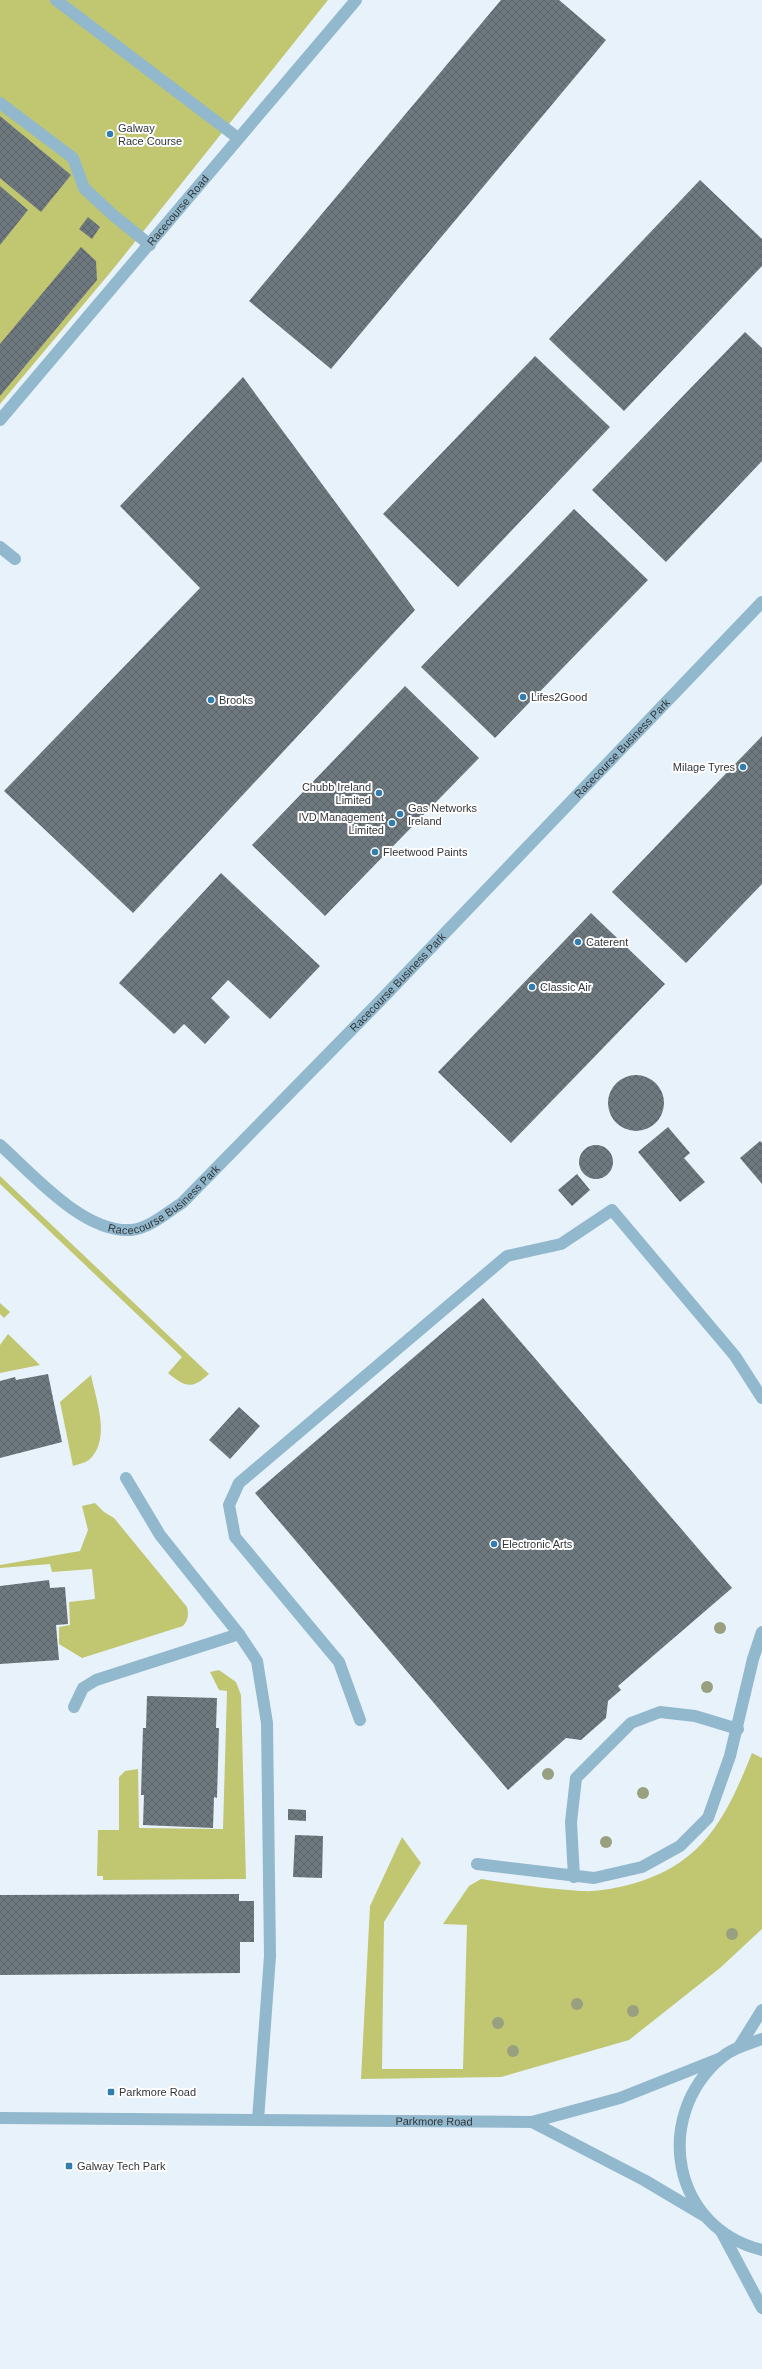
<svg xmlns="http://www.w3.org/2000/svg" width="762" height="2369" font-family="Helvetica,sans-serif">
<defs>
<pattern id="building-cross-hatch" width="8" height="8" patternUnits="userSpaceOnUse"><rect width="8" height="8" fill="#6e787f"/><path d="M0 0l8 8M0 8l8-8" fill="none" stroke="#5b6369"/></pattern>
</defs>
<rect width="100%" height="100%" fill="#e8f2fb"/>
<path fill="#c1c671" d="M0,0H328L114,268L0,404Z
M0,1176L209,1374C192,1390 185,1387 168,1373L182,1357L0,1184Z
M0,1303L10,1312L4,1318L0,1314Z
M8,1334L40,1365L0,1373V1345Z
M91,1375C96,1400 111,1438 90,1459C86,1463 78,1464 73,1466L60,1402Z
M95,1503L104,1512L114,1518L187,1607C189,1615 188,1620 183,1626L82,1658L59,1644V1627L70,1625L69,1602L95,1599L92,1569L52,1572L50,1564L0,1568V1565L80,1551L88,1530L82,1506Z
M219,1670L236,1682L241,1695L246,1879L103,1880V1876H97L98,1830H119V1777L125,1771L138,1769L139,1828L223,1829L227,1691L219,1690L210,1672Z
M752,1753L762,1758V1929L720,1968L629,2040L501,2077L361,2079L370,1906L402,1837L421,1863L384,1922L382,2069H463L467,1925L443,1924L469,1886L481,1879C514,1884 547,1889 581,1891C598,1892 616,1888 632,1884C703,1864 726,1818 752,1753Z"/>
<path fill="url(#building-cross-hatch)" d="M501,0H559L606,40L331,369L249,301Z
M0,116L71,175L41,212L0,178Z
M700,180L762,239V266L624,411L549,339Z
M0,186L28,210L0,245Z
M88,217L100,227L92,239L79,229Z
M81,247L96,261L97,280L0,396V344Z
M745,332L762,348V461L666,562L592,490Z
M535,356L610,427L458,587L383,514Z
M243,377L415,610L133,913L4,791L200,588L120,506Z
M574,509L648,580L495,738L421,667Z
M405,686L479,758L325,916L252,845Z
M762,736V884L686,963L612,892Z
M221,873L320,966L270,1019L228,980L211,998L230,1017L205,1044L184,1024L174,1034L119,983Z
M591,913L665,984L511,1143L438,1072Z
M608 1103a28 28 0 1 1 56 0a28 28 0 1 1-56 0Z
M668,1127L690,1153L684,1158L705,1182L680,1202L638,1152Z
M760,1141L762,1143V1184L740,1158Z
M579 1162a17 17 0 1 1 34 0a17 17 0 1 1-34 0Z
M577,1174L590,1190L572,1206L558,1190Z
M483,1298L732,1588L618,1686L621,1690L608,1701L606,1718L581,1740L566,1738L508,1790L255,1493Z
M48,1374L62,1442L0,1458V1381L15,1377L16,1380Z
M239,1407L260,1426L230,1459L209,1440Z
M49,1580L50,1588L65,1587L68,1624L56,1625L59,1660L0,1664V1586Z
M147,1696L217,1698L216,1728H219L217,1798L214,1797L213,1828L143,1825L144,1795H141L143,1728H146Z
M288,1809L306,1810V1821L288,1820Z
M295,1835L323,1836L322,1878L293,1877Z
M239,1894V1901H254V1942H240V1973L0,1975V1895Z"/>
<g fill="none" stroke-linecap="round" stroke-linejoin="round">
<g stroke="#92b8cd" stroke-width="12">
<path d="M56,0L238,138"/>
<path d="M0,103L73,158L84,188L113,215L150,245"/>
<path id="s1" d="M0,420L356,0"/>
<path d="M0,547L15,559"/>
<path id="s2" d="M0,1145C33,1174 83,1233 131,1230C150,1228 166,1213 182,1203L377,1004L762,602"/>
<path d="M126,1478L160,1535L239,1634L257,1661L267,1723L270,1956L258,2120"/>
<path d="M74,1707L83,1688L96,1680L239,1634"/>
<path d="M360,1720L339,1662L235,1537L229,1505L239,1483L507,1256L561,1244L612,1210L735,1356L762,1398"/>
<path d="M477,1864L594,1878L642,1867L680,1846L708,1818L730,1756L753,1659L762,1632"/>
<path d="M574,1877L571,1822L576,1778L631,1723L660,1712L695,1716L738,1729"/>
<path d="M762,2039C748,2044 733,2048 721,2058C652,2117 672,2228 762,2250"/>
<path d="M739,2047L762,2010"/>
<path id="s3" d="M0,2118L532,2122L620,2098L721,2058"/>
<path d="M532,2122L644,2180L703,2215"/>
<path d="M721,2231L762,2308"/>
</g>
</g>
<g fill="#99a080">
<circle cx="720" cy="1628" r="6"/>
<circle cx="707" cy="1687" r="6"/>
<circle cx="548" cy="1774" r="6"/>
<circle cx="643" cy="1793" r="6"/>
<circle cx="606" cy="1842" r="6"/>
<circle cx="732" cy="1934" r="6"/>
<circle cx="577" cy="2004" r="6"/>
<circle cx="633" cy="2011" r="6"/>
<circle cx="498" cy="2023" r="6"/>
<circle cx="513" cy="2051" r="6"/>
</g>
<g fill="#307eb0" stroke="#fefefe" stroke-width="1.5">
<circle cx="110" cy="134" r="4"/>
<circle cx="523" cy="697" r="4"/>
<circle cx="211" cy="700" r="4"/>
<circle cx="743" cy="767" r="4"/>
<circle cx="379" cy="793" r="4"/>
<circle cx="400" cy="814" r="4"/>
<circle cx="392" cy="823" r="4"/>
<circle cx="375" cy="852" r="4"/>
<circle cx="578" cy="942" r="4"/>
<circle cx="532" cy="987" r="4"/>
<circle cx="494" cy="1544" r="4"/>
<rect x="107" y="2088" width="8" height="8" rx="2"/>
<rect x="65" y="2162" width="8" height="8" rx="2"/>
</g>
<g text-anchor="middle" stroke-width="4" stroke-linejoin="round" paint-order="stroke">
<g font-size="11" fill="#323639" stroke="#fefefe" text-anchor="start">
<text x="118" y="132">Galway<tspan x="118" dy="13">Race Course</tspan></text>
<text x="531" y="701">Lifes2Good</text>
<text x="219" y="704">Brooks</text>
<text x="735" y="771" text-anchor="end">Milage Tyres</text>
<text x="371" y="791" text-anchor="end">Chubb Ireland<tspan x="371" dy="13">Limited</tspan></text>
<text x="408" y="812">Gas Networks<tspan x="408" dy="13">Ireland</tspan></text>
<text x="384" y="821" text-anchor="end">IVD Management<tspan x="384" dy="13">Limited</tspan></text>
<text x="383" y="856">Fleetwood Paints</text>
<text x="586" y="946">Caterent</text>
<text x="540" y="991">Classic Air</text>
<text x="502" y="1548">Electronic Arts</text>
<text x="119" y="2096">Parkmore Road</text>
<text x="77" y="2170">Galway Tech Park</text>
</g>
<g font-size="11" fill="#323639" stroke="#fefefe">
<text dy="4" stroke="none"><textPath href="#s1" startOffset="275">Racecourse Road</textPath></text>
<text dy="4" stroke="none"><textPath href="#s2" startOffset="851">Racecourse Business Park</textPath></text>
<text dy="4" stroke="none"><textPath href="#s2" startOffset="527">Racecourse Business Park</textPath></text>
<text dy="4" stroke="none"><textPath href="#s2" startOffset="203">Racecourse Business Park</textPath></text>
<text dy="4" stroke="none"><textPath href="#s3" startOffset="434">Parkmore Road</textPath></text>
</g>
</g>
</svg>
